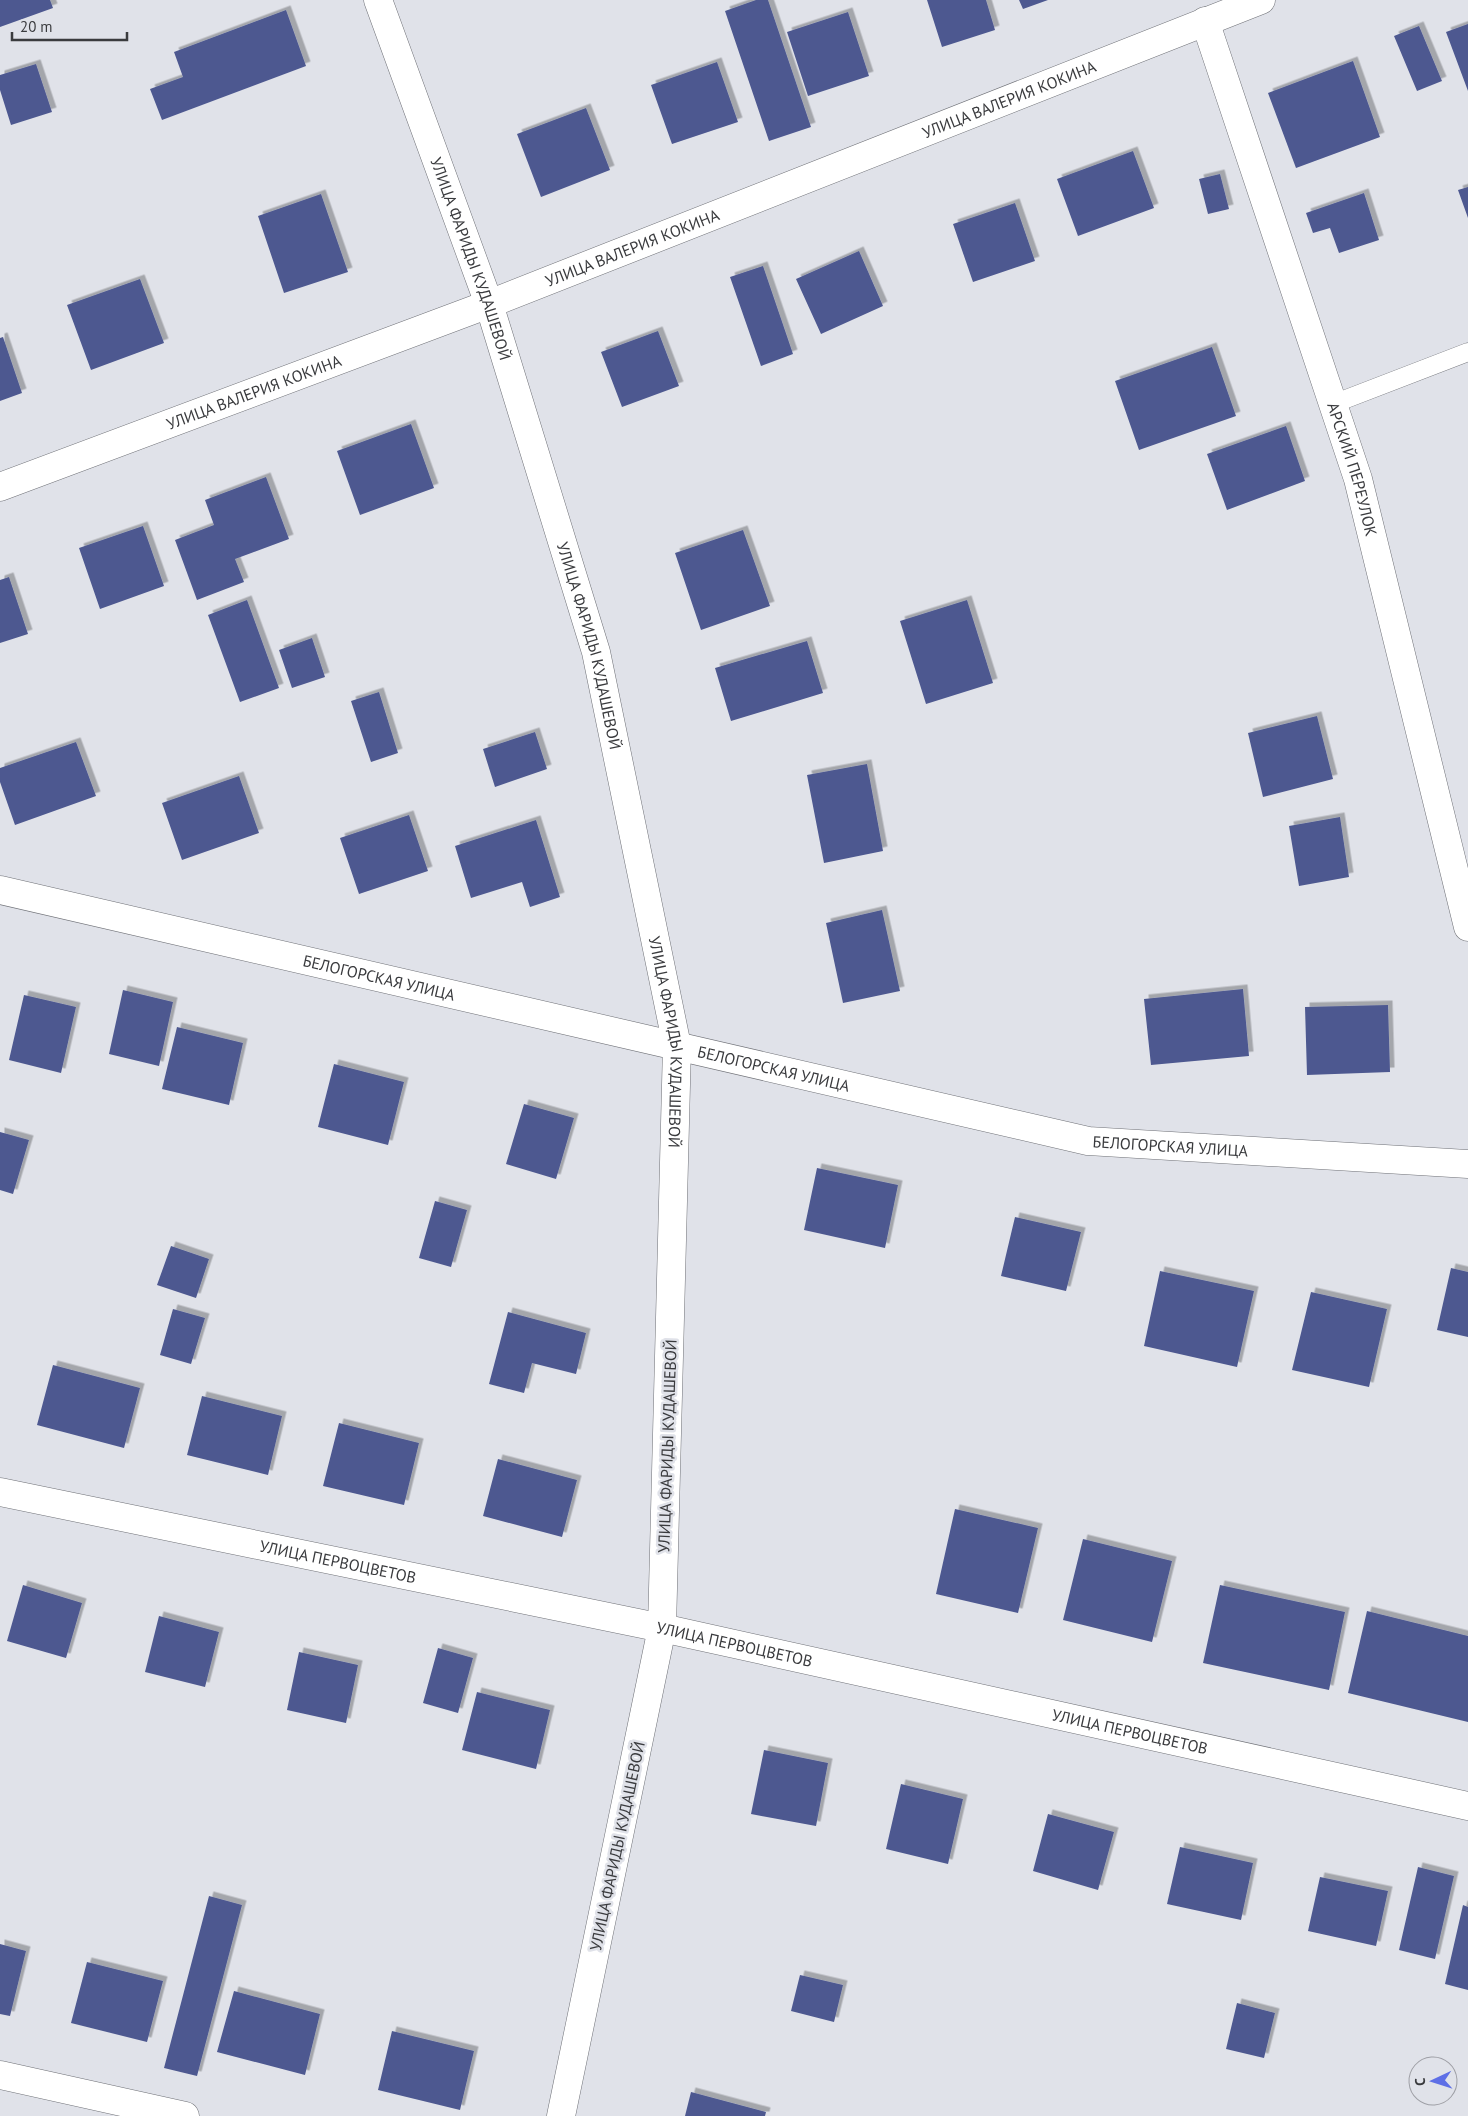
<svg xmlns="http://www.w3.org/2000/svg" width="1468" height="2116" font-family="'PT Sans',sans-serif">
<defs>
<filter id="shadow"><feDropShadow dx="4.5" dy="-4.5" stdDeviation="0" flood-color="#0004"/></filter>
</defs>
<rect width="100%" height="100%" fill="#e0e2e9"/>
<path fill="#4d5890" filter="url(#shadow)" d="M0,0H50L53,8L0,27Z
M756,0H768L811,127L769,141L725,11Z
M927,0H986L995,30L942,47Z
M1019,0H1048L1023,9Z
M286,10L306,66L162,120L150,89L183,77L174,52Z
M848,12L869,76L808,96L787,32Z
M1468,24V91L1446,32Z
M1419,26L1442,81L1417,91L1394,36Z
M1353,61L1380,137L1296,168L1268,93Z
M717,62L738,122L672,144L651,85Z
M36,64L52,112L11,125L0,90V75Z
M586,108L610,170L541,197L517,134Z
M1133,151L1154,208L1078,236L1057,179Z
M1220,174L1229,209L1208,214L1199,179Z
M1468,187V218L1458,190Z
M1364,193L1379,240L1339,253L1330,228L1313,233L1306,213Z
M321,194L348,272L284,293L258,216Z
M1015,203L1035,261L973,282L953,224Z
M859,251L883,306L821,334L796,279Z
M763,266L793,354L761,366L730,277Z
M140,279L164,343L91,370L67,305Z
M658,331L679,386L622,407L601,352Z
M3,337L22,393L0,401V338Z
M1212,347L1236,416L1139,450L1115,381Z
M411,424L434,488L360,515L337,451Z
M1286,426L1305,481L1227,510L1207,454Z
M266,477L289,539L235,559L244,582L197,600L175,540L214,525L205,500Z
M143,526L164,586L100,609L79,548Z
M743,530L770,606L701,630L675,553Z
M9,577L28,634L0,643V580Z
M247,600L279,688L240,702L208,615Z
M967,600L993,683L926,704L900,621Z
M312,638L325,677L292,688L279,650Z
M807,641L823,693L731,721L715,668Z
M379,692L398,753L371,762L351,701Z
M1317,716L1333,779L1263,797L1248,733Z
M535,732L547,769L495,787L483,749Z
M76,742L96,796L15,825L0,782V768Z
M867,764L883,851L824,863L807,775Z
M239,776L259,833L182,860L162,803Z
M409,815L428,871L359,894L340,838Z
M1340,817L1349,877L1299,886L1289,826Z
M536,820L560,897L530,907L522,882L471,898L455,846Z
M882,910L900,991L843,1003L826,923Z
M1243,989L1249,1056L1151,1065L1144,999Z
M123,990L173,1002L159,1066L109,1054Z
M24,995L76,1007L61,1073L9,1060Z
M1388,1005L1390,1072L1307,1075L1305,1007Z
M177,1027L243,1043L229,1105L162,1089Z
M334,1064L404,1082L388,1145L318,1127Z
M524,1104L574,1118L556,1179L506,1164Z
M0,1132L29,1140L13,1194L0,1190Z
M817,1168L898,1185L885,1248L804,1230Z
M435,1201L467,1210L451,1267L419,1258Z
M1015,1217L1081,1232L1066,1291L1001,1276Z
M171,1246L209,1259L196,1298L157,1285Z
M1451,1268L1468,1272V1337L1437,1330Z
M1160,1271L1254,1291L1237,1367L1144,1346Z
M1311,1292L1387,1309L1369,1387L1292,1370Z
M173,1309L205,1318L191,1364L160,1355Z
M508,1312L586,1333L576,1374L532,1363L524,1393L489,1384Z
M53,1365L140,1388L124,1448L37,1425Z
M202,1396L282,1416L268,1475L187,1455Z
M339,1423L419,1443L404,1505L323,1486Z
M498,1459L577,1480L562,1537L483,1516Z
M955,1509L1038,1528L1018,1613L936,1594Z
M1083,1539L1172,1561L1152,1642L1063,1620Z
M23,1585L82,1603L66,1658L7,1641Z
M1220,1585L1345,1612L1329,1690L1203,1663Z
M1367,1611L1468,1636V1722L1348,1693Z
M159,1616L219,1632L205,1687L145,1672Z
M438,1648L473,1658L458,1713L423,1703Z
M299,1652L358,1665L346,1723L287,1710Z
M477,1692L550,1710L536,1769L462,1750Z
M764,1750L828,1763L816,1826L751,1814Z
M901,1784L963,1799L948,1864L886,1849Z
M1048,1814L1114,1832L1098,1890L1033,1871Z
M1180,1847L1253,1863L1241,1920L1167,1904Z
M1418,1867L1454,1876L1435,1959L1399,1950Z
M1320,1877L1388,1891L1376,1946L1308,1931Z
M209,1896L242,1905L197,2076L164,2068Z
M1463,1905L1468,1907V1990L1445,1984Z
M0,1944L26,1951L10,2016L0,2014Z
M87,1962L163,1981L147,2042L71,2023Z
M800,1975L843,1985L834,2022L791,2011Z
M234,1991L320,2014L305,2075L217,2052Z
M1237,2003L1275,2013L1264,2058L1226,2049Z
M392,2031L474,2051L460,2110L378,2090Z
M691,2092L766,2112L765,2116H685Z"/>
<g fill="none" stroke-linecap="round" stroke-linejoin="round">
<g stroke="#6f7177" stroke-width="19">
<path id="service" d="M1333,404L1468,352"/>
</g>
<g stroke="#6f7177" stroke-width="29">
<g id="minor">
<path id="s1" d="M378,0L489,304L596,652L677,1046L662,1628L561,2116"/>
<path id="s2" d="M1205,21L1358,479L1468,927"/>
<path id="s3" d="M0,487L489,304L1261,0"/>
<path id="s4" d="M0,890L1088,1141L1468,1164"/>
<path id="s5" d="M0,1492L662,1628L1468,1806"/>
<path d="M0,2075L185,2116"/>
</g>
</g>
<use href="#service" stroke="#fff" stroke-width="18"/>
<use href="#minor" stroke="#fff" stroke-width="28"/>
</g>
<g text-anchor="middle" stroke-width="5" stroke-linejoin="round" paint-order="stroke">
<g font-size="16" fill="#3a3b3e" stroke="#e0e2e9">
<text dy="6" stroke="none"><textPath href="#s3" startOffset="1081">УЛИЦА ВАЛЕРИЯ КОКИНА</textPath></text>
<text dy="6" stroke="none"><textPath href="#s3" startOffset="676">УЛИЦА ВАЛЕРИЯ КОКИНА</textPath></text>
<text dy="6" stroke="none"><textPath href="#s1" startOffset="275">УЛИЦА ФАРИДЫ КУДАШЕВОЙ</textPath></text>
<text dy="6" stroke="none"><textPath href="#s3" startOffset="271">УЛИЦА ВАЛЕРИЯ КОКИНА</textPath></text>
<text dy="6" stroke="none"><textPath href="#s2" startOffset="472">АРСКИЙ ПЕРЕУЛОК</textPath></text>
<text dy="6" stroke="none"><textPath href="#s1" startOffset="680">УЛИЦА ФАРИДЫ КУДАШЕВОЙ</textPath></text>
<text dy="6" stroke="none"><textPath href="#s4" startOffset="389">БЕЛОГОРСКАЯ УЛИЦА</textPath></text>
<text dy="6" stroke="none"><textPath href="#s1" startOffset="1085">УЛИЦА ФАРИДЫ КУДАШЕВОЙ</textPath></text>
<text dy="6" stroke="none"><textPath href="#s4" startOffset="794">БЕЛОГОРСКАЯ УЛИЦА</textPath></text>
<text dy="6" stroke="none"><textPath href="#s4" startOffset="1199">БЕЛОГОРСКАЯ УЛИЦА</textPath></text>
<text transform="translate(667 1446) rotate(-88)" y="6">УЛИЦА ФАРИДЫ КУДАШЕВОЙ</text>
<text dy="6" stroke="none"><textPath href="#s5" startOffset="345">УЛИЦА ПЕРВОЦВЕТОВ</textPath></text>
<text dy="6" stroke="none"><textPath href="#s5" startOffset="750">УЛИЦА ПЕРВОЦВЕТОВ</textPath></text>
<text dy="6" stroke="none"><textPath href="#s5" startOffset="1155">УЛИЦА ПЕРВОЦВЕТОВ</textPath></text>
<text transform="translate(617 1846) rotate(-78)" y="6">УЛИЦА ФАРИДЫ КУДАШЕВОЙ</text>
</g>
</g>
<g transform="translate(1433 2081) rotate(266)"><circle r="24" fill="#e0e2e9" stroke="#9e9fa5"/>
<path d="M0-4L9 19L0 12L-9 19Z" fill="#5e6fe6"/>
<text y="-8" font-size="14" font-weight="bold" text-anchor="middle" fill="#3a3b3e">С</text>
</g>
<path d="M12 32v8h115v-8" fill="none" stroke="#3a3b3e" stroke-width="2.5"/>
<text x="20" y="32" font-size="15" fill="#3a3b3e" stroke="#e0e2e9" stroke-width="4" paint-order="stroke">20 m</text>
</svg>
